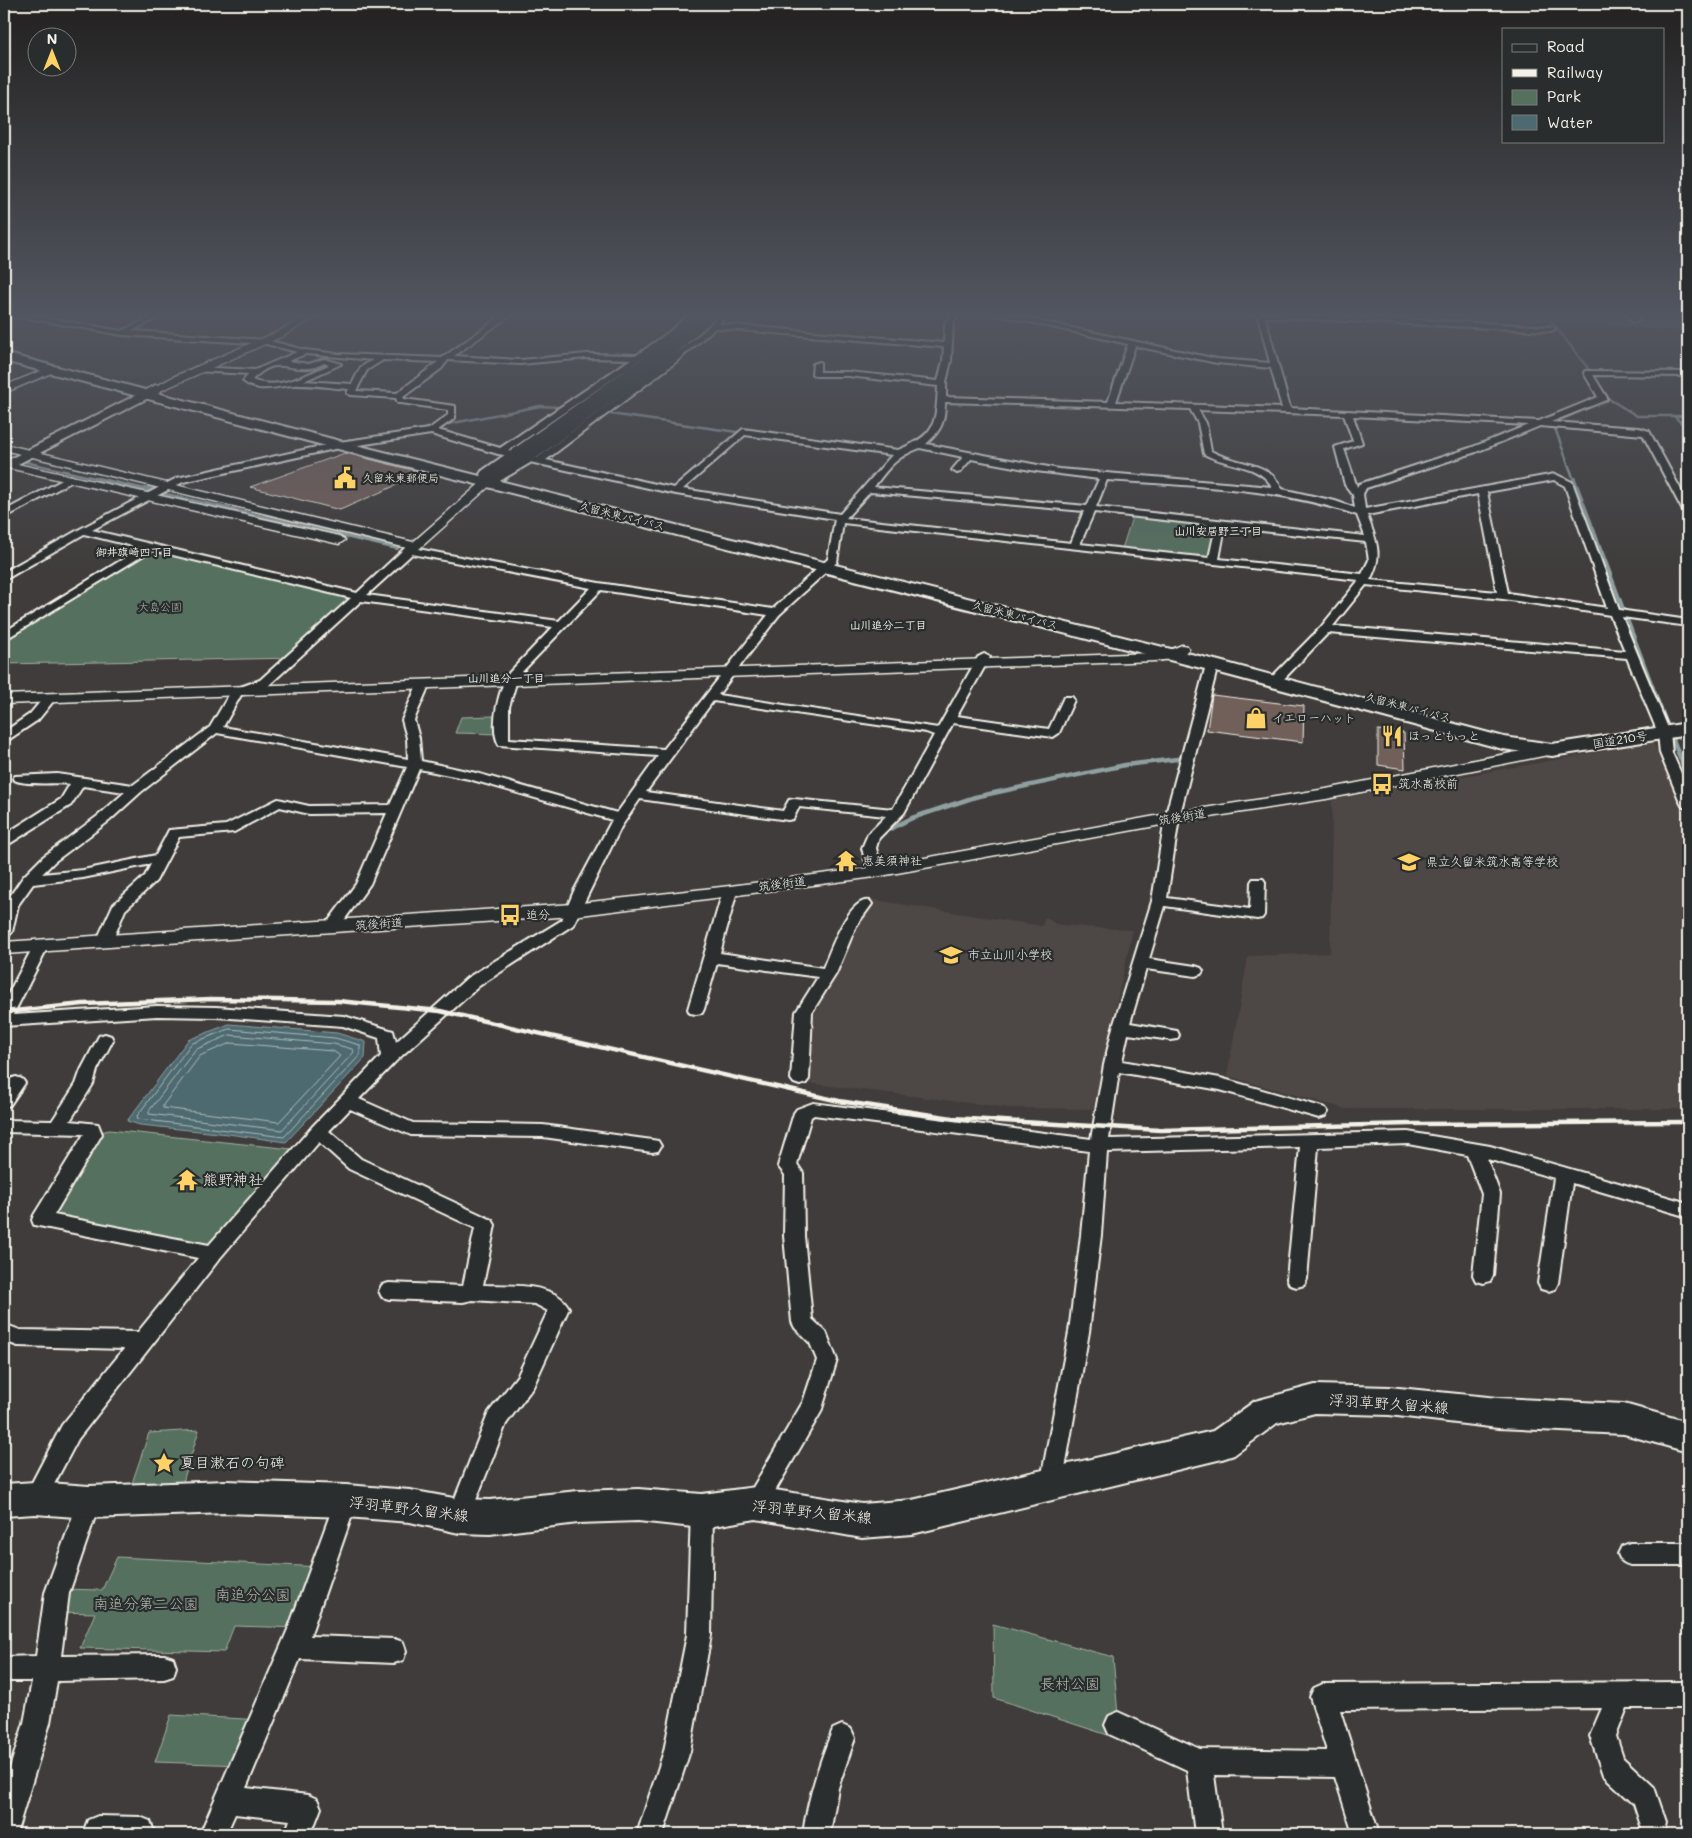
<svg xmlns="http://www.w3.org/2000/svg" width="1692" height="1838" font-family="Mali,'Klee One',sans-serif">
<rect width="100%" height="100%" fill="#3f3c3b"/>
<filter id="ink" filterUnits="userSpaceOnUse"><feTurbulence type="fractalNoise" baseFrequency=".02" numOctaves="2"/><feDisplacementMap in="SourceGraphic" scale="10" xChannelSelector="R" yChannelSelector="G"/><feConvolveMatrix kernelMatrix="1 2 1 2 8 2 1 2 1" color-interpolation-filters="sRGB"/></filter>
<g filter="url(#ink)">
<path fill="#4e4644" d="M1653,742L1688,822V1109H1346L1227,1076L1248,956L1330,953L1332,800Z
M869,899L1042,926L1045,917L1056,924L1071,926L1133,930L1093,1109L1009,1108L805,1083L804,1012L849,925Z"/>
<path fill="#56705e" stroke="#a5b0a3" d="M1133,514L1221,524L1213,562L1121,552Z
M150,547L171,551L192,561L359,597L294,658L4,664V638Z
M494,716L503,717L501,734L455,733L461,717Z
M109,1130L301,1150L213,1253L41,1220L93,1134Z
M199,1430L178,1498L126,1501L149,1433Z
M117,1557L322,1567L301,1628L234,1626L224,1652L80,1648L95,1613L54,1612L58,1589L102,1590Z
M993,1624L1113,1657L1120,1739L994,1698Z
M171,1715L262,1720L243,1765L155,1762Z"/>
<path fill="#4d6a71" stroke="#90a0a1" d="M229,1024L337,1033L366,1042L365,1058L286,1142L228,1134L140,1125L127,1121L188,1040Z"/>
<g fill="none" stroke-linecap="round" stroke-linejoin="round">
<path stroke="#b1bbb8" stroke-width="1" d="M229,1029L335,1038L360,1045V1055L284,1137L138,1119L137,1116L191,1044Z
M230,1035L334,1044L352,1049L354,1052L282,1130L149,1114V1111L195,1050Z
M231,1043L333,1051L340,1056L279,1122L163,1108V1105L200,1056Z"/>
<path stroke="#90a0a1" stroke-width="2.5" d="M1548,317L1594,376L1609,399
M610,414L744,433
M1674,416L1688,429
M402,433L540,406L558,407
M4,457L103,480
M1574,480L1553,423L1609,399L1637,416H1688"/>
<path stroke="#90a0a1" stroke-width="4" d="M98,479L397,548
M1574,479L1656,696
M142,490L159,485"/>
<path stroke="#90a0a1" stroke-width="4.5" d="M1655,695L1688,777
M880,834L912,818L975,797L1125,765L1186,758"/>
<path fill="#4d6a71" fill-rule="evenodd" d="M1501,314H1573L1688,323V331L1508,318Z"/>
</g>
<path fill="#715f5a" stroke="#f4f1e8" d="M345,453L424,473L340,510L250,487Z
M1212,695L1304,706L1303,742L1207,730Z
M1378,730L1404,733L1405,769L1378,765Z"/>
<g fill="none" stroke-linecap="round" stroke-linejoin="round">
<g stroke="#f4f1e8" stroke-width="4">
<path id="minor" d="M7,314H24L122,331L156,314H165L132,331L266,340L305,350L338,354L442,358L504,314H512L454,356L520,360L587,354L637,355L669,332L690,314H697L675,336L508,451L516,453V457L498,454L431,434L339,448L183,482L92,530L357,593L405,548L415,543L420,546L418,549L599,583L773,609L828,559L835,519L676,494L525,461L521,458L525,455L537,458L670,358L705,330L720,314H727L719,324L944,343L945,323L952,314H959L953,323L951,361L946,382V397L1108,402L1128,344L993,314H1007L1217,359L1270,363L1258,316L1251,314H1302L1554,327L1555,329L1551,331L1265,317L1290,408L1539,421L1598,397L1584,373L1585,371L1688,372V376L1593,375L1607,398L1606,400L1551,422L1639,428L1649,431L1688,503V514L1683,511L1643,435L1540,426L1476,452L1366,488L1363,494L1365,509L1555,474L1572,482L1619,610L1688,620V626L1622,617L1670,733L1672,753L1688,789V808L1683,807L1681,804L1660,753L1658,733L1627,658L1328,633L1278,685H1270L1268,682L1270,679L1321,627L1359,580L843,523L837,562L779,615L718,695L938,728L978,657L984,654L990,657L957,716L1049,729L1064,697H1072L1074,700L1059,733L1053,737L953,723L904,813L879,838L876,848L882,872L880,875H870L868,872L862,848L868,834L886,816L799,807L793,819L788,820L640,799L621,827L573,925L479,986L396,1061L359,1099L413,1123L543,1125L652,1140L658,1141L661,1146L658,1151L652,1152L543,1137L411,1135L350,1109L329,1131L361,1159L492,1220L495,1225L483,1285C508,1286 556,1282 569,1308L533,1387L506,1424L467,1523L459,1527L451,1523L448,1516L489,1412L518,1375L548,1311L535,1304L472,1300L463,1302L389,1299L382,1297L379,1291L382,1285L389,1283L463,1286L475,1228L349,1169L319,1142L220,1258L78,1439L43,1505L35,1508L27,1505L24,1498L62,1425L124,1349L18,1346L4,1341V1324L20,1330L138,1332L198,1258L34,1225L32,1220L34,1215L84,1134L4,1132V1120L52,1121L76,1084L81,1070L99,1036L105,1034L111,1036L113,1040L97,1070L93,1084L70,1121L98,1124L102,1134L54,1215L209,1245L312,1127L381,1056L379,1038L343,1026L216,1017L157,1016L4,1026V1002L35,943H45L48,946L13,1015L157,1006L216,1007L344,1016L393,1031L396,1042L467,978L562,920L574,891L612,820L469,779L419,769L370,884L337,930H327L324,927L356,884L387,813L309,814L280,807L234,832L179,837L156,881L125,910L112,942L109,945H99L96,942L113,905L145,876L151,864L83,878L33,884L18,905L12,932L9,935L4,937V905L23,877L44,856L99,815L125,792L83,786L71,805L9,844L4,845V835L61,799L70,784C58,782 20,786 13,779L15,776L57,774L133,785L210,727L232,690L260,680L351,598L152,550L4,640V632L141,548L84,534L8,578L4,579V572L80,529L177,478L339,442L429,429L448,415V410L401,403H398L396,398L351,395L347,393L349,389C331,388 311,384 293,385C276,386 259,394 243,381L249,374L196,371L192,369L196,367L255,370L297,352L266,344L122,335ZM715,328L944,347L943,361L938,381L848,372H820V362L813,364L812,374L816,376H848L938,386C936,424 936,435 898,450L743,429L674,488L546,460L676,362ZM1135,346L1217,363L1271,368L1282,408L1116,402ZM306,354L373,360L361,367L352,384L304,381L341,364L324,359L309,364L288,361ZM587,358L631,359L500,448L438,430L455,418V406L404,399L403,397L441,369L448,360L520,364ZM383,360L438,362L397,393L356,391L367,370ZM324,363L329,365C305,375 279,391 252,380C276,356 283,370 309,368C314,368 320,365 324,363ZM945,402L1190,409L1198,423L1204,454C1225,466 1261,464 1272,487L1059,469L926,444C941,431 945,422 945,402ZM1198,410L1344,415L1353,441L1335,447L1345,485L1353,495L1355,508L1335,501L1282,489C1268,459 1237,466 1211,451L1206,423ZM1353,416L1528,425L1470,448L1359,484L1357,487L1344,449L1362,443ZM745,435L892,455L840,514L683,489ZM920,448L963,457L952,470L957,473L960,472L971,459L1036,471L1099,479L1087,506L874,487C889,467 896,457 920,448ZM1107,480C1192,486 1276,487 1357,515L1365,536L1096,507ZM1554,480L1565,486L1607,608L1508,593L1487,492ZM870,492L1084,511L1071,543L846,518ZM1478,494L1497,592L1370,580C1384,554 1376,541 1367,515ZM1094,512L1216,526L1209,558L1080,544ZM1225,527L1366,542L1369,560L1362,574L1219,559ZM412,554L591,588L559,621L367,595ZM1366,585L1503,599L1610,615L1625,651L1333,626ZM601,590L768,615L664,749L509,739V707L518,676ZM361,601L553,627L509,673C499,688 489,728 499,745L658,756L617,813L476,773L421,761L419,738L414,720L429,685L423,681L417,685L402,720L407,738L408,759L223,727L241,695L268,686ZM713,701L926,732L934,735L893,809L794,799L789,800L783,811L646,792ZM217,733L407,767L390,805L309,806L278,799L226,825L169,830L156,855L83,870L42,874L54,862L109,821L141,792Z
M1625,314H1633L1640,320L1633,322Z
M70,476L73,477V481L4,518V511Z
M1212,662L1218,665L1179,818L1167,898L1250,909L1251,882L1253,879H1263L1265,882L1264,915L1262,918L1257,919L1165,906L1149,959L1195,966L1201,968L1203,971L1201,974L1195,976L1146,969L1130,1023L1171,1030L1177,1031L1179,1035L1177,1039L1171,1040L1128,1034L1122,1061L1220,1078L1325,1108L1328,1112L1325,1116L1319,1118L1220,1090L1119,1072L1109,1139L1408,1132L1490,1146L1688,1203V1217L1572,1183L1558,1283L1555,1289L1548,1291L1541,1289L1538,1283L1554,1178L1487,1159L1500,1194L1493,1275L1490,1281L1483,1283L1476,1281L1473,1275L1482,1194L1467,1155L1408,1144L1318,1147L1307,1279L1304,1285L1297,1287L1290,1285L1287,1279L1300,1147L1107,1152L1101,1235L1089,1332L1062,1485L1059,1492L1051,1495L1043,1492L1040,1485L1069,1332L1081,1235L1089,1151L814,1115L811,1117L797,1164L803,1173L804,1236L812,1319L826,1332L837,1360L821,1412L764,1510L756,1513L748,1510L745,1503L748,1496L803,1402L817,1360L810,1343L795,1328L792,1322L784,1236L785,1175L778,1166L794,1113L797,1109L813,1103L1091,1139L1104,1065L1113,1027L1152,901L1165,818L1206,665Z
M49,695L55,699L38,720L8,740L4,741V732L30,714L45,696Z
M730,887L735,888L737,891L720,953L823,968C830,952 849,896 870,901L872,904L856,926L836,974L812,1012L809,1079L806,1083L800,1085L794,1083L791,1079L796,1012L818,977L717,963L704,1009L702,1013L696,1014L690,1013L688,1009L723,891L725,888Z
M16,1077L22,1079L25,1083L10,1105L4,1107V1088L10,1079Z
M346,1491L354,1494L357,1501L310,1636L394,1639L403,1642L406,1651L403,1660L394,1663L300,1659L246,1788L308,1795L317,1799L321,1808L311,1834H285L290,1820L235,1814L226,1834H200L289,1627L335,1501L338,1494Z
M89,1492L97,1495L100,1502L69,1593L61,1656L164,1655L173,1658L176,1667L173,1676L164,1679L57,1681L50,1723L18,1828L15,1834H4V1787L24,1723L32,1681H4V1657L36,1656L45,1593L78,1502L81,1495Z
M702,1501L710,1504L713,1511L711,1635L690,1751L663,1834H637L664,1751L687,1635L691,1511L694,1504Z
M1630,1543H1688V1565H1630L1622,1562L1618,1554L1622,1546Z
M1688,1682V1708H1627L1616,1736L1623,1758L1654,1787L1666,1822L1663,1832L1656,1834L1643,1832L1634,1804L1603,1775L1590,1736L1602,1708L1340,1710L1379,1834H1353L1335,1777L1214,1775L1222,1834H1195L1187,1770L1109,1734L1105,1725L1109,1716L1118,1712L1200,1749L1327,1751L1310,1697L1314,1688L1323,1684Z
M842,1725L851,1729L855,1738L838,1788L830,1834H803C808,1798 819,1763 833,1729Z
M98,1816L140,1817L150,1821L155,1834H86L84,1830L88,1820Z"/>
</g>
<g stroke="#f4f1e8" stroke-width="3">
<path id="tertiary" d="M310,314H321L281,337L160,391H152L151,389L173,377L275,333Z
M53,366L58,369L56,371L4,393V386Z
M4,444L413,542L484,480H492L494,482L419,549L415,550L4,450Z
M4,461L339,536L345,540L339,544L4,467Z
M1182,645L1187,646L1189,649C1181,659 1166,660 1154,661L4,704V695L1154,653L1165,652Z
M1552,745L1558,747L1560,750L1558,753L1326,799L1172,823L875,877L730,896L573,916L4,954V942L573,904L730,886L875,867L1172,813L1326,789Z"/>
</g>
<g stroke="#f4f1e8" stroke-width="4">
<path id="primary" d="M696,314H719L671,358L530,463L493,485H483L480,474L482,471L647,355Z
M156,385L160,386L162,389L160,392L4,471V462Z
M1315,1385L1389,1387L1498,1398L1624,1404L1688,1422V1452L1624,1434L1498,1428L1389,1415L1315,1413L1277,1423L1234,1455L1222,1459L912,1534L862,1538L756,1519L702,1528L638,1521L578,1523L490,1534L459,1533L410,1522L346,1517L226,1513L89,1518L35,1514L4,1516V1484L35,1482L89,1486L226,1481L346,1485L410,1490L459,1499L490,1500L578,1491L638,1489L702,1494L756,1487L862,1504L912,1500L1213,1431L1255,1401Z"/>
</g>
<g stroke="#f4f1e8" stroke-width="4">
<path id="trunk" d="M4,353L344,442L1219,661L1504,737L1552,744L1688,723V735L1552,756L1503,749L1205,669L334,448L4,361Z"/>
</g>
<use href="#minor" fill="#2a2d2e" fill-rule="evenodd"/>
<use href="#tertiary" fill="#2a2d2e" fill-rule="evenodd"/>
<use href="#primary" fill="#2a2d2e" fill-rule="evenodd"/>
<use href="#trunk" fill="#2a2d2e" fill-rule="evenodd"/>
<path stroke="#f4f1e8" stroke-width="4.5" d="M4,1012L83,1004L211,999L338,1001L440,1011L839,1101L952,1118L1160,1130L1411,1124L1688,1122"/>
</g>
</g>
<linearGradient id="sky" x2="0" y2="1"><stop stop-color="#232120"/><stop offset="0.55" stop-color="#525660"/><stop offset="1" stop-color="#525660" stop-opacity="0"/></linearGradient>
<rect width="1692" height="572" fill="url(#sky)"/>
<defs>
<g id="civic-bare" transform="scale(1.725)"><path d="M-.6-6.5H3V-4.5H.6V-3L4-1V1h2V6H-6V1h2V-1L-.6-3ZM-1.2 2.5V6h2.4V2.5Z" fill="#ffd166" stroke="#2a2d2e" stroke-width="2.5" paint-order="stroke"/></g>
<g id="shop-bare" transform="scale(1.725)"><path d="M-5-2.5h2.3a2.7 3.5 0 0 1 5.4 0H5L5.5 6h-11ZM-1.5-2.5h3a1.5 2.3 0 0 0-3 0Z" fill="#ffd166" stroke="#2a2d2e" stroke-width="2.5" paint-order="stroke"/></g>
<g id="restaurant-bare" transform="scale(1.725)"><path d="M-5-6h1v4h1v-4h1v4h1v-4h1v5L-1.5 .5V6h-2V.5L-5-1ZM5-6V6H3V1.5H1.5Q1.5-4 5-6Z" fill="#ffd166" stroke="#2a2d2e" stroke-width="2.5" paint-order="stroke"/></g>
<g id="bus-bare" transform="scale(1.725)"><path d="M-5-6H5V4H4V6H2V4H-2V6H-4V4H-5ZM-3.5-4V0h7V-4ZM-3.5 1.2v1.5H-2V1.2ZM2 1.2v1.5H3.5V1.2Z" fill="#ffd166" stroke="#2a2d2e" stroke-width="2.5" paint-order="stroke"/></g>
<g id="temple-bare" transform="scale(1.725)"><path d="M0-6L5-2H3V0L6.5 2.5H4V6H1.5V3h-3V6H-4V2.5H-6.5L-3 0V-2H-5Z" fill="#ffd166" stroke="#2a2d2e" stroke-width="2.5" paint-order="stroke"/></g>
<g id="school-bare" transform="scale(1.725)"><path d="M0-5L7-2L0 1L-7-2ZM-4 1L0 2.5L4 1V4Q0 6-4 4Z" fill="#ffd166" stroke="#2a2d2e" stroke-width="2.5" paint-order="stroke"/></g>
<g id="sight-bare" transform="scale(1.725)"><path d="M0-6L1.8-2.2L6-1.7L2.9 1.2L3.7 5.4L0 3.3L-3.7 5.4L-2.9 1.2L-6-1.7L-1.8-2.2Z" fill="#ffd166" stroke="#2a2d2e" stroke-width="2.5" paint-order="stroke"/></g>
</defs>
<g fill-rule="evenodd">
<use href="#civic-bare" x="345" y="478"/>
<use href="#shop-bare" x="1256" y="718"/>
<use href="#restaurant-bare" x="1392" y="736"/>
<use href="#bus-bare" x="1382" y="784"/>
<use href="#temple-bare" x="846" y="861"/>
<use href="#school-bare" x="1409" y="862"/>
<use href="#bus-bare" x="510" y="915"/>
<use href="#school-bare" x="951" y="955"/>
<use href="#temple-bare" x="187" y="1180"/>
<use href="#sight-bare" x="164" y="1463"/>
</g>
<g text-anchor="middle" stroke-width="4.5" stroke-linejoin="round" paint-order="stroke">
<g font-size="11" fill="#f4f1e8" stroke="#2a2d2e" text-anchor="start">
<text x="362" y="482">久留米東郵便局</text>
</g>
<g font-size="11" fill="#f4f1e8" stroke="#2a2d2e">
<text transform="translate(622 516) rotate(14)" y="4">久留米東バイパス</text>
<text transform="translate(1015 615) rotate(14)" y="4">久留米東バイパス</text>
<text transform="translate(1408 707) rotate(14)" y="4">久留米東バイパス</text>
</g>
<g font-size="11" font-weight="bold" fill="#f4f1e8" stroke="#2a2d2e">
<text x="1218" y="535">山川安居野三丁目</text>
<text x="134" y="556">御井旗崎四丁目</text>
<text x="888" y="629">山川追分二丁目</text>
<text x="506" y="682">山川追分一丁目</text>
</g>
<g font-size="11" fill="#adb7aa" stroke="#2a2d2e">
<text x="160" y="611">大島公園</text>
</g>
<g font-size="12" fill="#f4f1e8" stroke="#2a2d2e" text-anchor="start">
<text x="1272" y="722">イエローハット</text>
<text x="1408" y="740">ほっともっと</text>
<text x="1398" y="788">筑水高校前</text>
<text x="862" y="865">恵美須神社</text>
<text x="1426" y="866">県立久留米筑水高等学校</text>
<text x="526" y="919">追分</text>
<text x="968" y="959">市立山川小学校</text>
</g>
<g font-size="12" fill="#f4f1e8" stroke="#2a2d2e">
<text transform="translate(1620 740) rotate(-9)" y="4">国道210号</text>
<text transform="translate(1182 817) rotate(-9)" y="4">筑後街道</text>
<text transform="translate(782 884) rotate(-7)" y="4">筑後街道</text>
<text transform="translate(379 924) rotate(-4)" y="4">筑後街道</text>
</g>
<g font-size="15" fill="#f4f1e8" stroke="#2a2d2e" text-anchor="start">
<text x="203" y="1185">熊野神社</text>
<text x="180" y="1468">夏目漱石の句碑</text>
</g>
<g font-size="15" fill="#f4f1e8" stroke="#2a2d2e">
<text transform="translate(1389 1404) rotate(4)" y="5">浮羽草野久留米線</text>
<text transform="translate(409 1509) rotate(7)" y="5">浮羽草野久留米線</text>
<text transform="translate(812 1512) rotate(6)" y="5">浮羽草野久留米線</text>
</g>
<g font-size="15" fill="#adb7aa" stroke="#2a2d2e">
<text x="253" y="1600">南追分公園</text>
<text x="146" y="1609">南追分第二公園</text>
<text x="1070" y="1689">長村公園</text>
</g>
</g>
<rect width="1692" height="1838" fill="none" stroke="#2a2d2e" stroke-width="20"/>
<rect x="10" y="10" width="1672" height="1818" fill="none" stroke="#f4f1e8" stroke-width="2" filter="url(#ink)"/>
<rect x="1502" y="28" width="162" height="115" fill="#2a2d2e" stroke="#7b7b78"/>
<rect x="1512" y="44" width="25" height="8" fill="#2a2d2e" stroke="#7b7b78"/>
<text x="1547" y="52" font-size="15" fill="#f4f1e8">Road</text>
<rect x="1512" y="69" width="25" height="8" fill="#f4f1e8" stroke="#7b7b78"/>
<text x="1547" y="78" font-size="15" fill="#f4f1e8">Railway</text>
<rect x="1512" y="90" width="25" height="15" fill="#56705e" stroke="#7b7b78"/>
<text x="1547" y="102" font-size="15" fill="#f4f1e8">Park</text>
<rect x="1512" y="115" width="25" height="15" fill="#4d6a71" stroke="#7b7b78"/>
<text x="1547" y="128" font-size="15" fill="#f4f1e8">Water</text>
<g transform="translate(52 52)"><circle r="24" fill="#2a2d2e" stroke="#7b7b78"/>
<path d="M0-4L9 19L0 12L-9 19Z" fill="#ffd166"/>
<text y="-8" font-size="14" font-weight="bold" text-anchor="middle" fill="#f4f1e8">N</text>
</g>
</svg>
